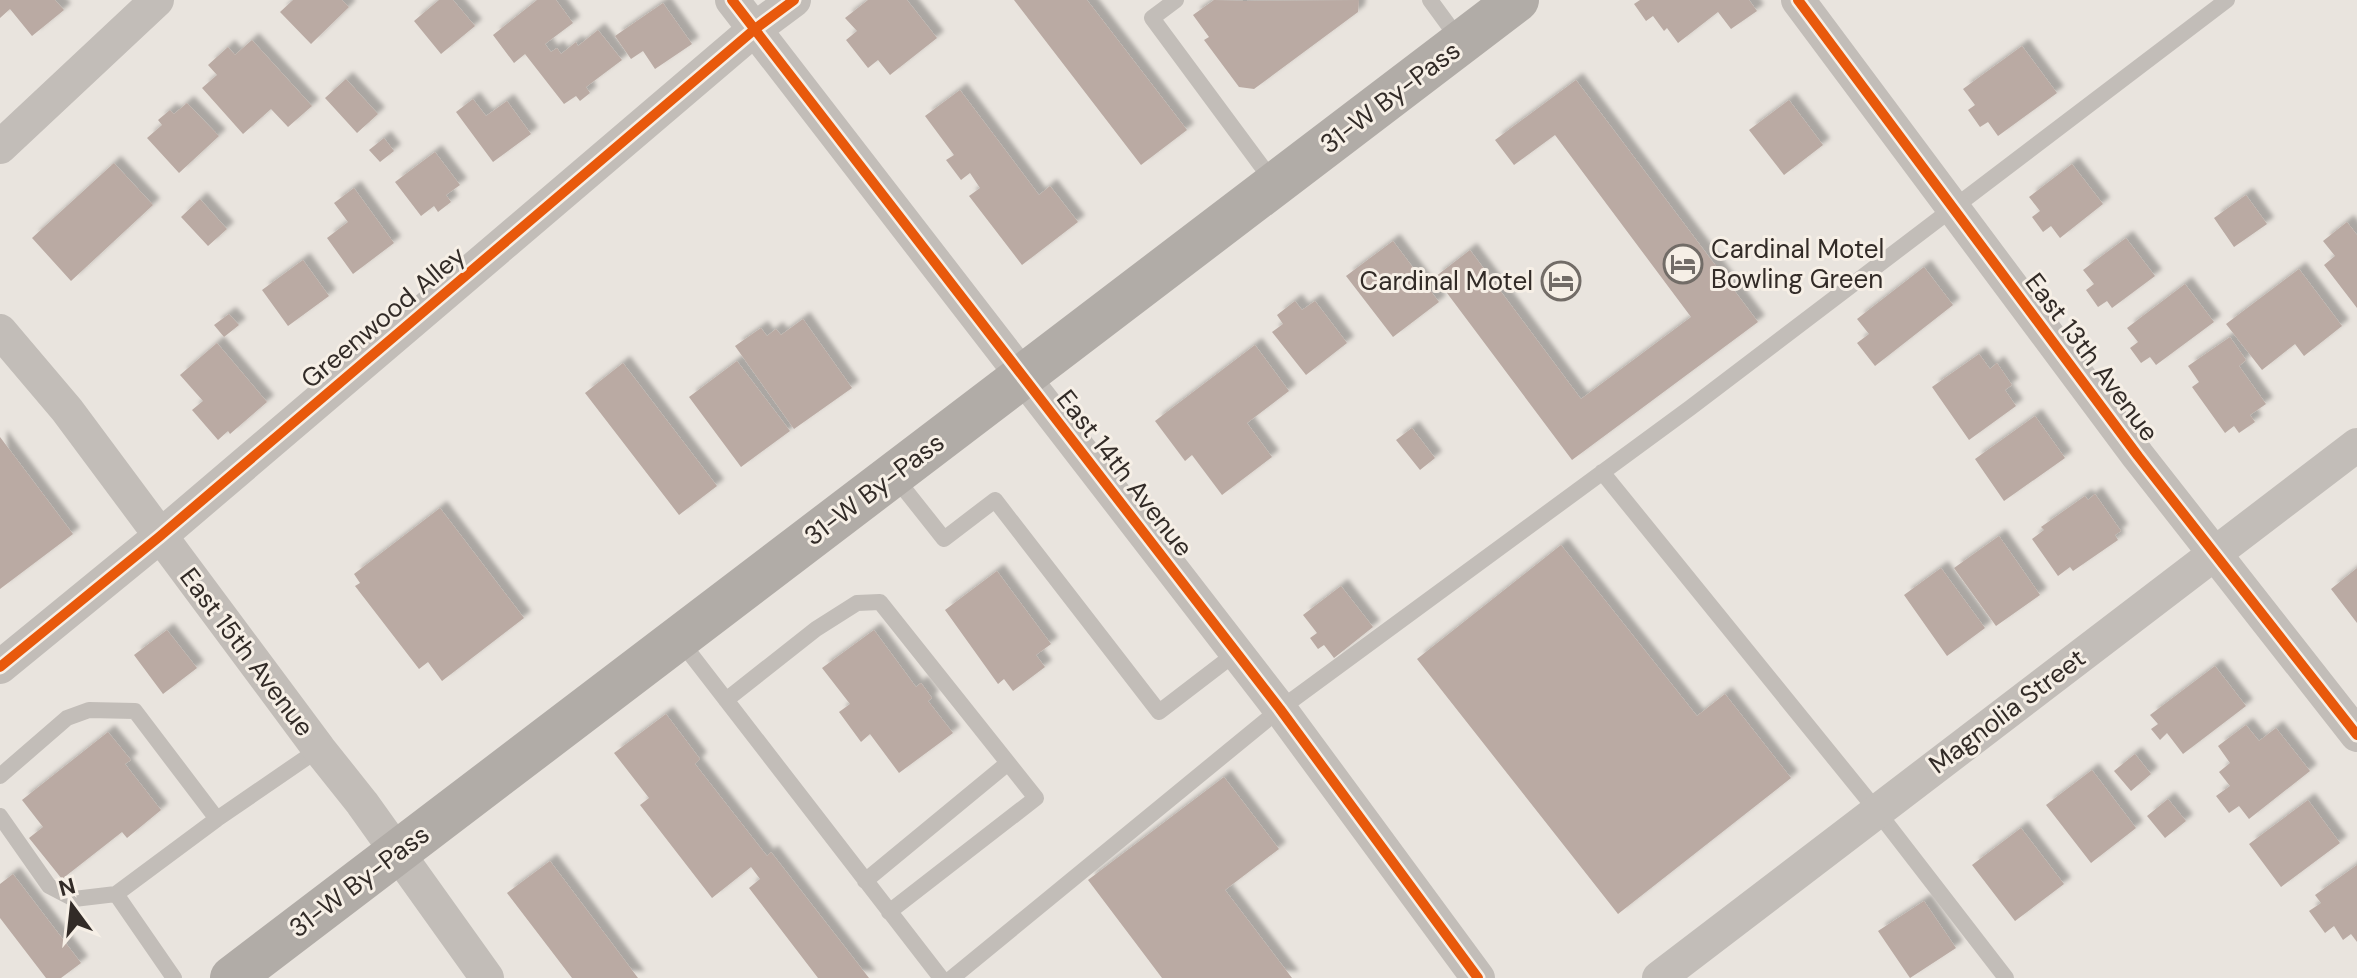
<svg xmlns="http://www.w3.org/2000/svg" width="2357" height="978" font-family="'DM Sans',sans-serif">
<defs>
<filter id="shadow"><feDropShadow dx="7" dy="-7" stdDeviation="2" flood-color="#0004"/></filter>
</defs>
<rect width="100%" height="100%" fill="#e9e4de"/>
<path fill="#baaaa3" filter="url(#shadow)" d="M0,0H55L64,10L32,36L10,9L0,18Z
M293,0H342L349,7L311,44L280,12Z
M439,0H453L475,26L441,54L414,21Z
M537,0H556L573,23L545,44L551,52L557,48L561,54L576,42L578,46L598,30L622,60L586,87L590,93L580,101L576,96L564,104L525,54L514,63L493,35Z
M868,0H907L937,38L890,75L878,60L868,68L846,40L857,31L845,18Z
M1014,0H1087L1187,130L1141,165Z
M1214,0L1244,1L1359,0L1358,12L1254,89L1239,87L1204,40L1209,37L1193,15Z
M1640,0H1749L1757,11L1731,29L1718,12L1678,43L1667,28L1664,31L1653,16L1646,21L1634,4Z
M663,3L692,44L655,69L643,51L631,59L615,36Z
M252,40L312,106L288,127L271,109L243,134L202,88L217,75L208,65L228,47L235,55Z
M2022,46L2057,93L1998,136L1988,122L1980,127L1968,110L1975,105L1963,89Z
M346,79L378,114L357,133L325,98Z
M1576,80L1758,322L1572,460L1435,277L1470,250L1581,399L1691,317L1555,135L1514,165L1495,140Z
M960,90L1039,195L1050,186L1078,222L1022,265L969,196L980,188L970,173L961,180L946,160L954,155L925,116Z
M473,99L486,116L507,101L531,134L493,162L456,112Z
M1789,100L1823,145L1784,175L1749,130Z
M187,103L219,136L179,173L147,138L162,125L158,120L170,110L174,114Z
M384,138L394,151L380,162L369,150Z
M435,152L460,185L446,195L451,202L438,212L434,206L421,216L395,182Z
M114,163L153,205L71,281L32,238Z
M2072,164L2103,204L2060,238L2051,226L2043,232L2032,217L2040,211L2029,197Z
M354,188L394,243L353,274L327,238L348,222L334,203Z
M2246,195L2267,224L2234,247L2214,218Z
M200,199L227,229L208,246L181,217Z
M2347,222L2357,235V308L2324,265L2335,256L2323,241Z
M2126,238L2155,276L2112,308L2107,301L2098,307L2086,290L2094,284L2083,270Z
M1393,241L1439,302L1393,337L1346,276Z
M303,260L329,296L288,326L262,290Z
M1924,267L1953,305L1875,366L1857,343L1869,334L1857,319Z
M2299,269L2342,326L2304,356L2295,344L2262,370L2226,324Z
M2185,284L2214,322L2156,365L2150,357L2141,363L2130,348L2138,342L2127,328Z
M1295,301L1302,310L1315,301L1347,343L1306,375L1272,332L1283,324L1277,315Z
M229,314L239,325L224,337L214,325Z
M803,319L852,388L794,429L735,346L761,328L767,336L776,329L781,335Z
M2230,337L2246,360L2239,366L2266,404L2250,415L2255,422L2239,433L2234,426L2225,433L2192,387L2199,382L2188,366Z
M217,343L267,402L230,434L228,431L218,440L192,410L203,401L180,375Z
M1255,345L1289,391L1247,423L1272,457L1222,495L1192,455L1185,461L1155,421Z
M1979,354L1990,369L1997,363L2012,385L2005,390L2016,406L1969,440L1932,387Z
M737,361L790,431L741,467L689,397Z
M623,363L717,486L679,515L585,393Z
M2035,416L2065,458L2004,501L1975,459Z
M1412,428L1435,458L1420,470L1396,440Z
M0,437L73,534L0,589Z
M2095,494L2121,531L2115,535L2118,540L2073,571L2070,567L2058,576L2032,539L2044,530L2041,527L2085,496L2088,500Z
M440,508L524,618L442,681L428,662L419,669L355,586L360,583L354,574Z
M1999,536L2040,595L1996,626L1954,568Z
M1561,545L1697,716L1725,694L1791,778L1618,914L1417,659Z
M1941,568L1985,628L1947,656L1904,595Z
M2357,568V623L2331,589Z
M997,571L1051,644L1036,655L1045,667L1013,691L1004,679L998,684L945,610Z
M1341,586L1373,627L1334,658L1324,645L1318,649L1310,638L1317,633L1303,615Z
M167,630L197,668L163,694L134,655Z
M874,630L916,687L921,683L932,698L928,701L953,733L899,773L870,734L861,742L839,712L850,704L822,668Z
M2215,666L2246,706L2183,754L2167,733L2160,740L2151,729L2158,724L2150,715Z
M666,714L700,759L695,764L767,856L771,852L869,978H818L749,888L760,879L751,867L712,898L640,805L649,798L614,753Z
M2246,725L2259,741L2276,728L2310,771L2249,819L2239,806L2229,813L2216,796L2230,786L2219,772L2230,763L2218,746Z
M108,732L131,760L125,764L161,810L127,838L122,832L62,879L29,838L43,827L22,800Z
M2135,754L2151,774L2131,791L2114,771Z
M2092,770L2136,828L2091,863L2046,805Z
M1224,777L1279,849L1225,890L1292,978H1162L1088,880Z
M2168,799L2186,821L2165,838L2147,816Z
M2308,800L2340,843L2281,887L2249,844Z
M2021,828L2064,884L2015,921L1972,865Z
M550,861L638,978H572L507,893Z
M2357,865V942L2351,934L2343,940L2334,926L2325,933L2309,911L2321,903L2315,895Z
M13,874L81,963L61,978H46L0,918V884Z
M1924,901L1956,948L1910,978L1878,931Z"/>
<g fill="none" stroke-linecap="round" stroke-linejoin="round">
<path stroke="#c2bdb8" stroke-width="16" d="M1176,0L1152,18L1274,183
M1430,0L1460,41
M1602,472L1877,811L2006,978
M894,476L944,539L995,500L1159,712L1236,653
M679,639L941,978
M726,700L816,629L857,603L880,602L1036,798L889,912
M0,776L67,718L89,710L135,711L217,819
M0,816L49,886L74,899L116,894
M865,881L1008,763
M174,978L116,894L217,819L319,749
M952,978L1280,709L1690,408L2227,0"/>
<path stroke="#c2bdb8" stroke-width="34" d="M732,0L1280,709L1478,978
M1798,0L2138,456L2357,735
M0,147L157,0
M0,331L67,410L319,749L362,803L487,978
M0,667L159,537L755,29L794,0
M1659,978L2357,445"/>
<path stroke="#b1aca7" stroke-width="44" d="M232,978L1517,0"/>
<g stroke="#f6efe6" stroke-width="15">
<path id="cycleway" d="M732,0L1280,709L1478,978
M1798,0L2138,456L2357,735
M0,667L159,537L755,29L794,0"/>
</g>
<use href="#cycleway" stroke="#e8590c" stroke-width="10"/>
</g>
<defs>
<g id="hotel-ring" transform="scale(2)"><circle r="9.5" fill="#f6efe6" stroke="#726c67" stroke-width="1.5"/><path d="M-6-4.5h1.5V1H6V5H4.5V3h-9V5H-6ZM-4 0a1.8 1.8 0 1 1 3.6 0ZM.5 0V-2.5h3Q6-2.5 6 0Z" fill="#726c67"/></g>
</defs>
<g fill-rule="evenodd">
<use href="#hotel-ring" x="1683" y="264"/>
<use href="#hotel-ring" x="1561" y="281"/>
</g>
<g text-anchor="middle" stroke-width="6" stroke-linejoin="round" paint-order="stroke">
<g font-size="26" fill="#322b27" stroke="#f6efe6">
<text transform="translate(1390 97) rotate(-37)" y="9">31-W By-Pass</text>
<text transform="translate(383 317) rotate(-40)" y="9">Greenwood Alley</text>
<text transform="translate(2092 357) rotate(53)" y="9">East 13th Avenue</text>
<text transform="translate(1125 473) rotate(52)" y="9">East 14th Avenue</text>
<text transform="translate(874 489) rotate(-37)" y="9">31-W By-Pass</text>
<text transform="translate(247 652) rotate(53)" y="9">East 15th Avenue</text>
<text transform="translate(2007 711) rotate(-37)" y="9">Magnolia Street</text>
<text transform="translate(359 881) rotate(-37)" y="9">31-W By-Pass</text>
</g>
<g font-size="26" fill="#322b27" stroke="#f6efe6" text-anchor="start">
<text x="1711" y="258">Cardinal Motel<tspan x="1711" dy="30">Bowling Green</tspan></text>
<text x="1533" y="290" text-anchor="end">Cardinal Motel</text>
</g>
</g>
<g transform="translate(72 906) rotate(345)" stroke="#f6efe6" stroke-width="6" paint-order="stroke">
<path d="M0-6L14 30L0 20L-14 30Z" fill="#322b27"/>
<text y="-12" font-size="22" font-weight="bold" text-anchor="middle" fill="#322b27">N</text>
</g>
</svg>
